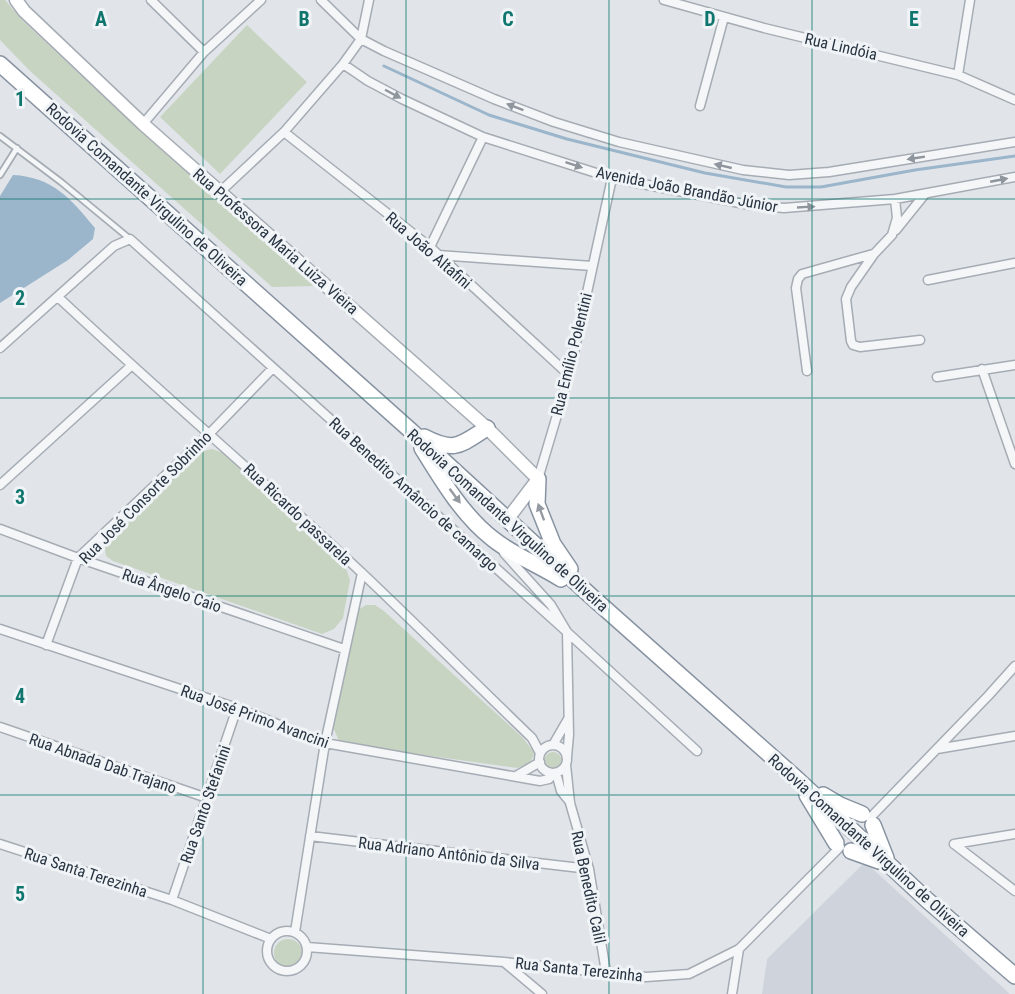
<svg xmlns="http://www.w3.org/2000/svg" width="1015" height="994" font-family="'Roboto Condensed',sans-serif">
<rect width="100%" height="100%" fill="#e1e5ea"/>
<path fill="#cfd4dc" d="M865,862L1010,994H762L767,959Z"/>
<path fill="#c8d4c2" d="M0,0H5L22,20L135,126L315,286L272,287L30,71L0,40Z
M247,25L307,82L220,174L160,117Z
M212,449L226,454L342,563L347,571L350,580L343,618L334,629L322,634L113,561L106,556L104,543L198,452Z
M366,605H375L384,611L522,737L534,752C533,763 526,765 517,768L352,745L339,741L333,727L358,610Z
M544 761a9 9 0 1 1 18 0a9 9 0 1 1-18 0Z
M274 953a14 14 0 1 1 28 0a14 14 0 1 1-28 0Z"/>
<path fill="#9bb5cb" d="M13,175C53,177 71,199 95,228L93,239L68,260L0,303V196Z"/>
<g fill="none" stroke-linecap="round" stroke-linejoin="round">
<path stroke="#9bb5cb" stroke-width="3" d="M384,66L489,115L567,139L705,173L786,187H821L915,170L1015,156"/>
<g stroke="#a6acb4" stroke-width="8">
<path id="lane" d="M0,136L61,182L130,239
M0,175L17,148"/>
</g>
<g stroke="#a6acb4" stroke-width="11">
<path id="street" d="M151,0L204,52
M321,0L361,39L384,51L494,99L554,122L619,142L743,170L789,175L829,172L1015,142
M664,0L764,28L958,75L1015,100
M343,64L368,81L402,99L483,137L612,178L750,205L784,208L895,199L1015,177
M958,75L970,0
M700,106L724,17
M143,124L204,52L261,0
M284,132L430,247L569,375
M221,191L284,132L343,64L361,39L369,0
M895,199L897,218L892,235L874,254L851,287L846,299L851,341L853,345L860,347L920,340
M896,230L925,194
M430,247L483,137
M438,255L592,266
M928,280L1015,263
M58,297C158,391 262,479 362,573C419,627 475,683 532,738L540,753
M0,348L114,246L130,239L567,632L697,751
M982,369L1015,464
M807,371L796,288L798,279L802,274L873,254
M937,377L1015,365
M538,479L569,375L612,178
M0,485L131,366
M0,529L78,558L344,649
M504,553L551,605L567,632L569,735L567,757
M0,629L237,708L325,743L540,781L549,779L555,773
M46,645L78,558L210,433L273,368
M0,727L207,798
M553,745L568,719
M539 759a14 14 0 1 1 28 0a14 14 0 1 1-28 0Z
M937,749L1015,736
M566,765L570,803L589,869L606,972
M556,773L561,791L570,802
M516,776L540,762
M870,818L988,696L1015,666
M310,836L589,869
M0,844L172,900L271,939
M954,844L1015,891
M954,844L1015,834
M172,900L237,708
M267 951a20 20 0 1 1 40 0a20 20 0 1 1-40 0Z
M295,932L325,743L362,573
M307,947L504,962L646,977L689,974L739,949L840,847
M504,962L542,994
M732,994L739,949"/>
</g>
<g stroke="#a6acb4" stroke-width="15">
<path id="secondary" d="M16,0L24,11L143,124L487,428L538,479L507,520"/>
</g>
<g stroke="#8893a1" stroke-width="18">
<path id="highway" d="M0,64L410,430L592,597L797,779L927,900L1015,976
M424,437C455,453 460,445 487,428
M422,448C441,479 463,516 493,539C513,555 539,565 561,579
M538,479L537,504L553,544L570,569
M807,795L836,843
M823,795L840,805L862,814
M873,825L886,858
M851,851L879,861"/>
</g>
<use href="#lane" stroke="#f4f6f8" stroke-width="4.5"/>
<use href="#street" stroke="#f4f6f8" stroke-width="8"/>
<use href="#secondary" stroke="#fff" stroke-width="12"/>
<use href="#highway" stroke="#fff" stroke-width="15"/>
</g>
<defs><path id="oneway-solid" d="M-6-.8H1V-3.2L6.5 0L1 3.2V.8H-6Z" transform="scale(1.5)"/></defs>
<g fill="#8e959d">
<use href="#oneway-solid" transform="translate(393 94) rotate(28)"/>
<use href="#oneway-solid" transform="translate(515 107) rotate(-159)"/>
<use href="#oneway-solid" transform="translate(916 158) rotate(171)"/>
<use href="#oneway-solid" transform="translate(574 165) rotate(18)"/>
<use href="#oneway-solid" transform="translate(723 166) rotate(-167)"/>
<use href="#oneway-solid" transform="translate(999 180) rotate(-11)"/>
<use href="#oneway-solid" transform="translate(806 207) rotate(-3)"/>
</g>
<g fill="#949aa0">
<use href="#oneway-solid" transform="translate(455 496) rotate(53)"/>
<use href="#oneway-solid" transform="translate(541 512) rotate(-110)"/>
</g>
<path fill="none" stroke="#0f766e" stroke-width="1.5" stroke-opacity="0.55" d="M203,0V994M406,0V994M609,0V994M812,0V994M0,199H1015M0,398H1015M0,596H1015M0,795H1015"/>
<g text-anchor="middle" stroke-width="6" stroke-linejoin="round" paint-order="stroke">
<g font-size="16" fill="#283442" stroke="#f0f4f7">
<text transform="translate(841 46) rotate(13)" y="6">Rua Lindóia</text>
<text transform="translate(687 189) rotate(11)" y="6">Avenida João Brandão Júnior</text>
<text transform="translate(147 194) rotate(42)" y="6">Rodovia Comandante Virgulino de Oliveira</text>
<text transform="translate(276 241) rotate(41)" y="6">Rua Professora Maria Luiza Vieira</text>
<text transform="translate(429 250) rotate(41)" y="6">Rua João Altafini</text>
<text transform="translate(571 354) rotate(-76)" y="6">Rua Emílio Polentini</text>
<text transform="translate(414 494) rotate(42)" y="6">Rua Benedito Amâncio de camargo</text>
<text transform="translate(145 497) rotate(-45)" y="6">Rua José Consorte Sobrinho</text>
<text transform="translate(298 514) rotate(43)" y="6">Rua Ricardo passarela</text>
<text transform="translate(508 520) rotate(42)" y="6">Rodovia Comandante Virgulino de Oliveira</text>
<text transform="translate(172 590) rotate(19)" y="6">Rua Ângelo Caio</text>
<text transform="translate(255 716) rotate(20)" y="6">Rua José Primo Avancini</text>
<text transform="translate(103 763) rotate(19)" y="6">Rua Abnada Dab Trajano</text>
<text transform="translate(205 804) rotate(-71)" y="6">Rua Santo Stefanini</text>
<text transform="translate(869 845) rotate(42)" y="6">Rodovia Comandante Virgulino de Oliveira</text>
<text transform="translate(449 853) rotate(7)" y="6">Rua Adriano Antônio da Silva</text>
<text transform="translate(86 872) rotate(18)" y="6">Rua Santa Terezinha</text>
<text transform="translate(589 887) rotate(78)" y="6">Rua Benedito Calil</text>
<text transform="translate(579 969) rotate(6)" y="6">Rua Santa Terezinha</text>
</g>
</g>
<g font-size="20" text-anchor="middle" font-weight="bold" fill="#0f766e" stroke="#f0f4f7" stroke-width="6" stroke-linejoin="round" paint-order="stroke">
<text x="101" y="26">A</text>
<text x="304" y="26">B</text>
<text x="508" y="26">C</text>
<text x="710" y="26">D</text>
<text x="914" y="26">E</text>
<text x="20" y="106">1</text>
<text x="20" y="305">2</text>
<text x="20" y="504">3</text>
<text x="20" y="703">4</text>
<text x="20" y="901">5</text>
</g>
</svg>
